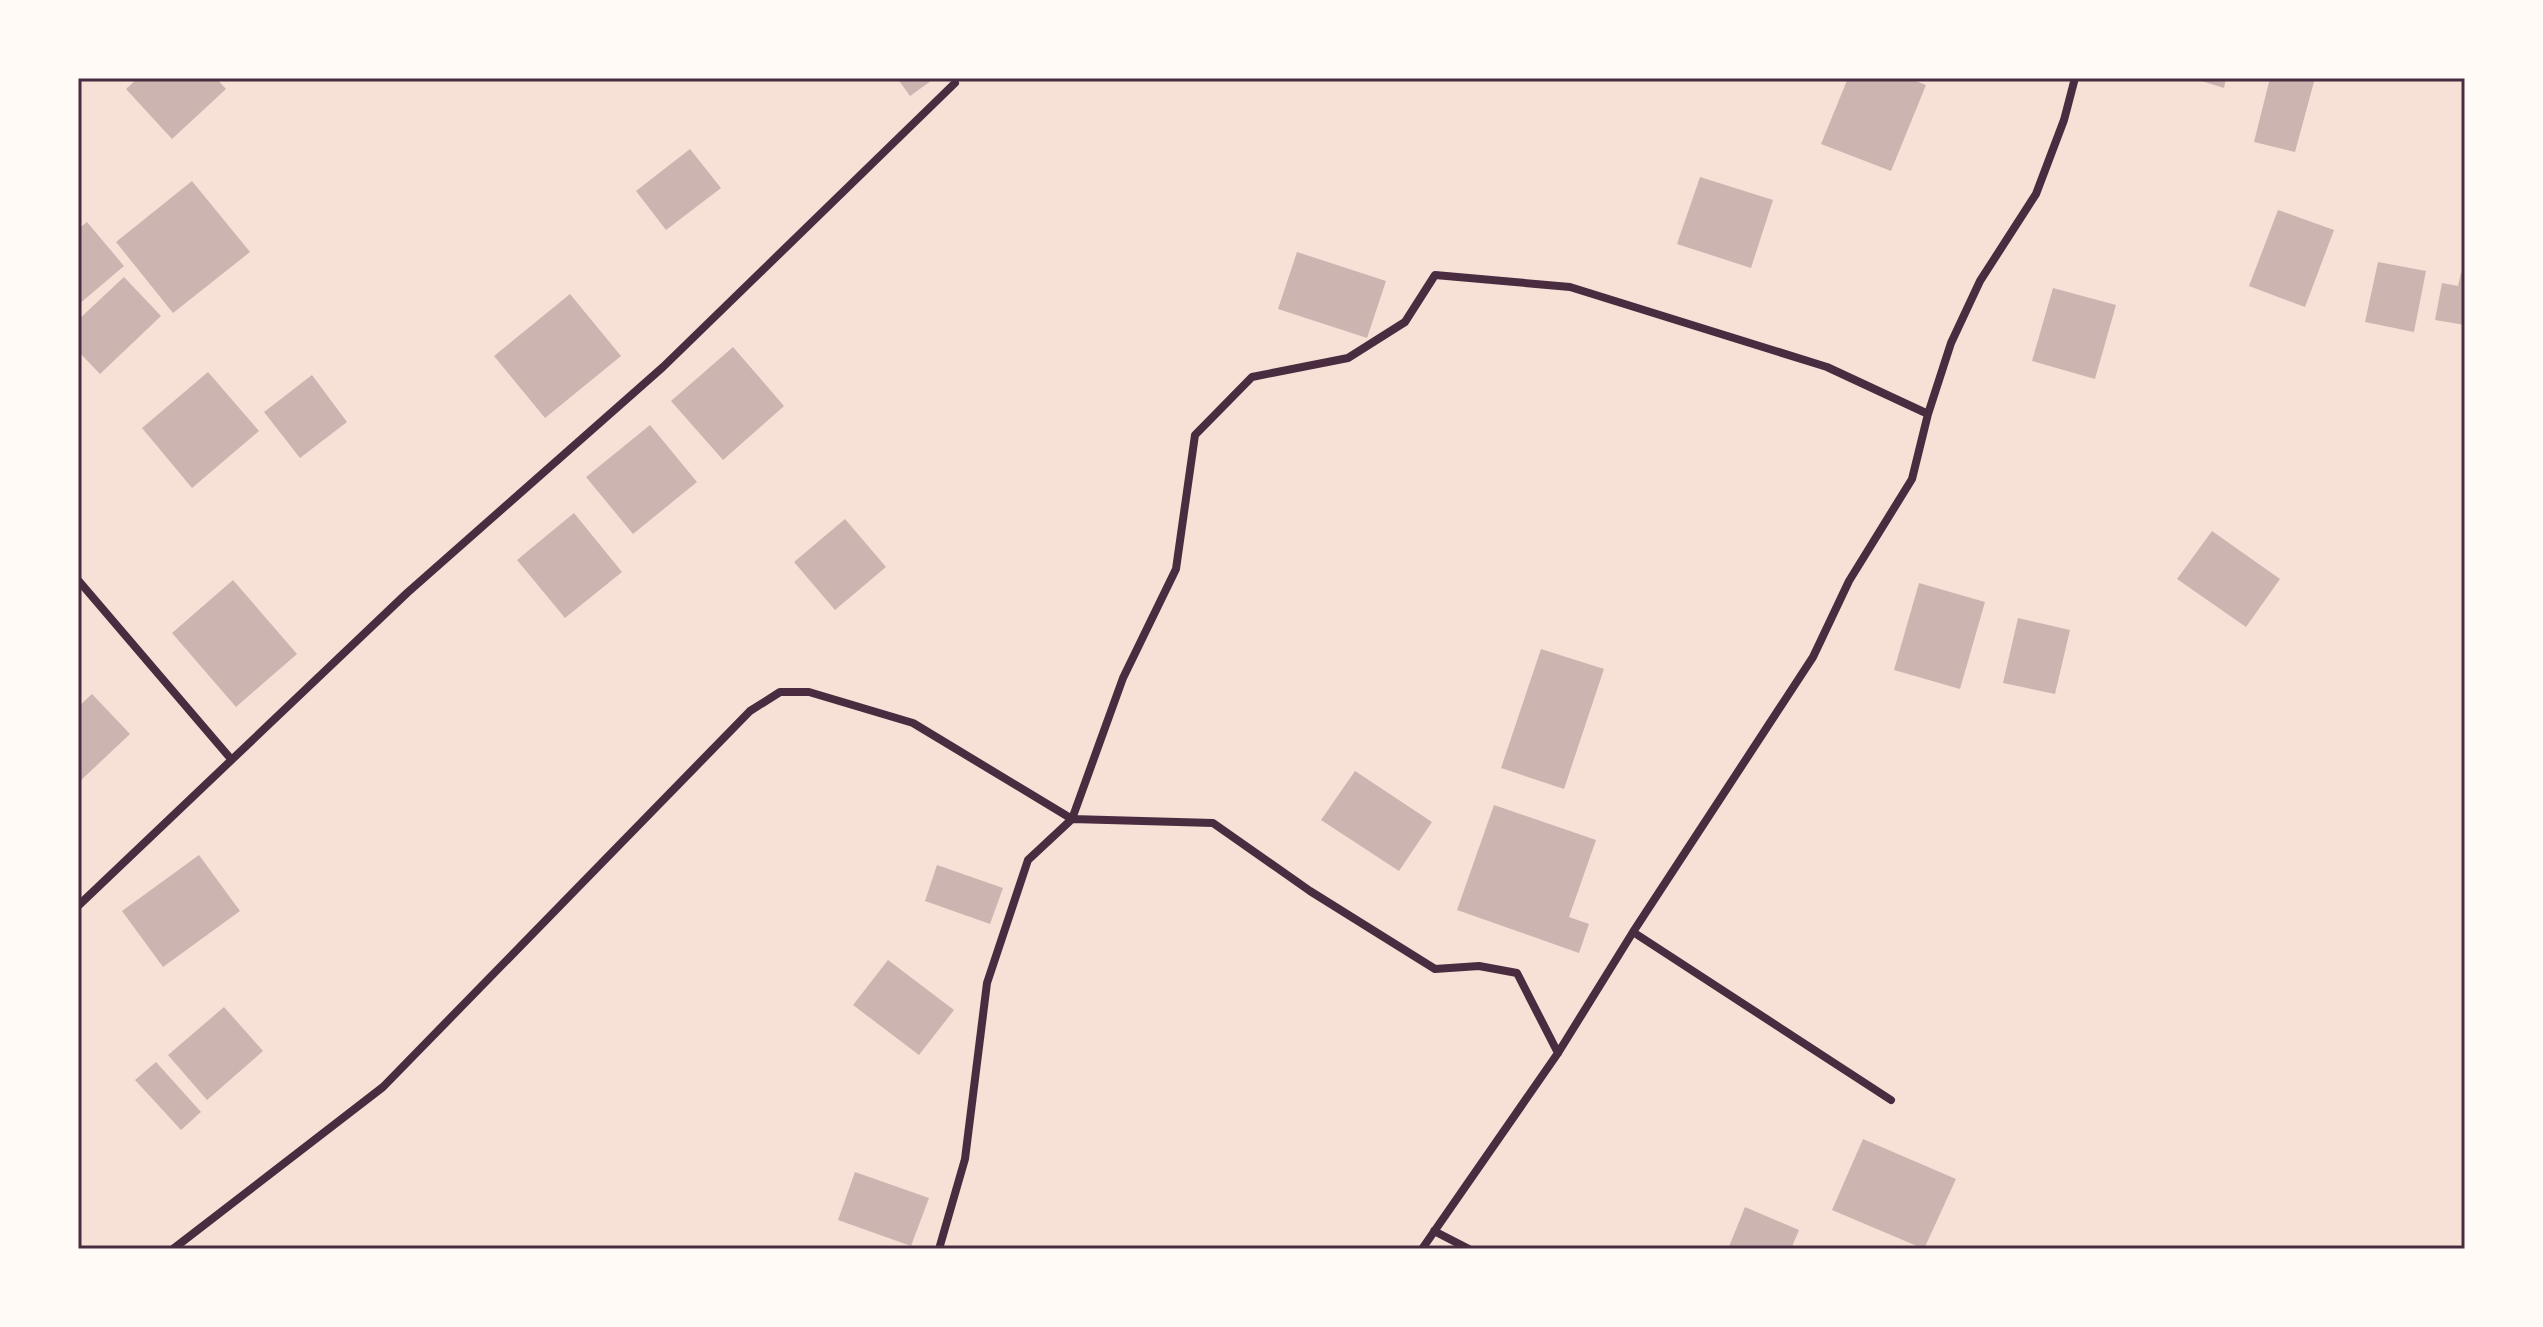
<svg xmlns="http://www.w3.org/2000/svg" width="2543" height="1327" font-family="'PT Sans',sans-serif">
<rect width="100%" height="100%" fill="#f7e1d7"/>
<path fill="#ccb4b1" d="M138,78H216L226,89L172,139L126,89Z
M897,78H935L910,96Z
M1848,78H1908L1926,85L1891,171L1821,144Z
M2192,78H2226L2224,88Z
M2270,78H2315L2295,152L2254,142Z
M690,149L721,188L666,230L636,191Z
M1700,177L1773,200L1751,268L1677,244Z
M192,181L250,252L173,313L116,242Z
M2278,210L2334,230L2305,307L2249,286Z
M87,222L124,266L78,305V229Z
M1297,252L1386,281L1367,338L1278,309Z
M2378,262L2426,271L2414,332L2365,322Z
M2461,273H2465V325L2435,320L2442,283L2458,286Z
M124,277L161,316L100,374L78,351V320Z
M2053,288L2116,305L2095,379L2032,361Z
M570,294L621,356L545,418L494,356Z
M733,347L784,406L723,460L671,401Z
M208,372L259,431L192,488L142,428Z
M312,375L347,422L300,458L264,412Z
M650,425L697,482L633,534L586,477Z
M574,513L622,572L565,618L517,560Z
M845,519L886,567L835,610L794,562Z
M2212,531L2280,579L2246,627L2177,579Z
M233,580L297,654L236,707L172,633Z
M1919,583L1985,602L1960,689L1894,670Z
M2018,618L2070,630L2055,694L2003,683Z
M1541,649L1604,669L1564,789L1501,768Z
M92,694L130,734L78,783V707Z
M1355,771L1432,822L1399,871L1321,820Z
M1494,805L1596,840L1569,917L1589,924L1579,953L1457,910Z
M199,855L240,911L163,967L122,911Z
M937,865L1003,888L990,924L925,901Z
M888,960L954,1010L919,1055L853,1005Z
M224,1007L263,1051L207,1100L168,1055Z
M156,1062L201,1112L181,1130L135,1080Z
M1863,1139L1956,1179L1924,1249L1832,1210Z
M855,1172L929,1198L911,1246L838,1220Z
M1745,1207L1799,1230L1791,1249H1728Z"/>
<g fill="none" stroke-linecap="round" stroke-linejoin="round">
<path stroke="#4a2c40" stroke-width="8" d="M78,580L231,759
M78,906L407,593L663,367L955,83
M1633,932L1891,1100
M1434,1231L1469,1249
M173,1249L383,1087L750,711L780,692H809L913,723L1072,819L1213,823L1310,891L1435,969L1479,966L1517,973L1558,1053
M939,1249L965,1159L987,983L1028,860L1072,819L1123,678L1176,569L1195,435L1252,377L1348,358L1405,322L1435,275L1570,287L1827,367L1928,414
M1422,1249L1558,1053L1633,932L1813,657L1849,581L1912,479L1928,414L1951,343L1980,281L2036,194L2064,120L2075,78"/>
</g>
<rect width="2543" height="1327" fill="none" stroke="#fffaf5" stroke-width="160"/>
<rect x="80" y="80" width="2383" height="1167" fill="none" stroke="#4a2c40" stroke-width="3"/>
</svg>
